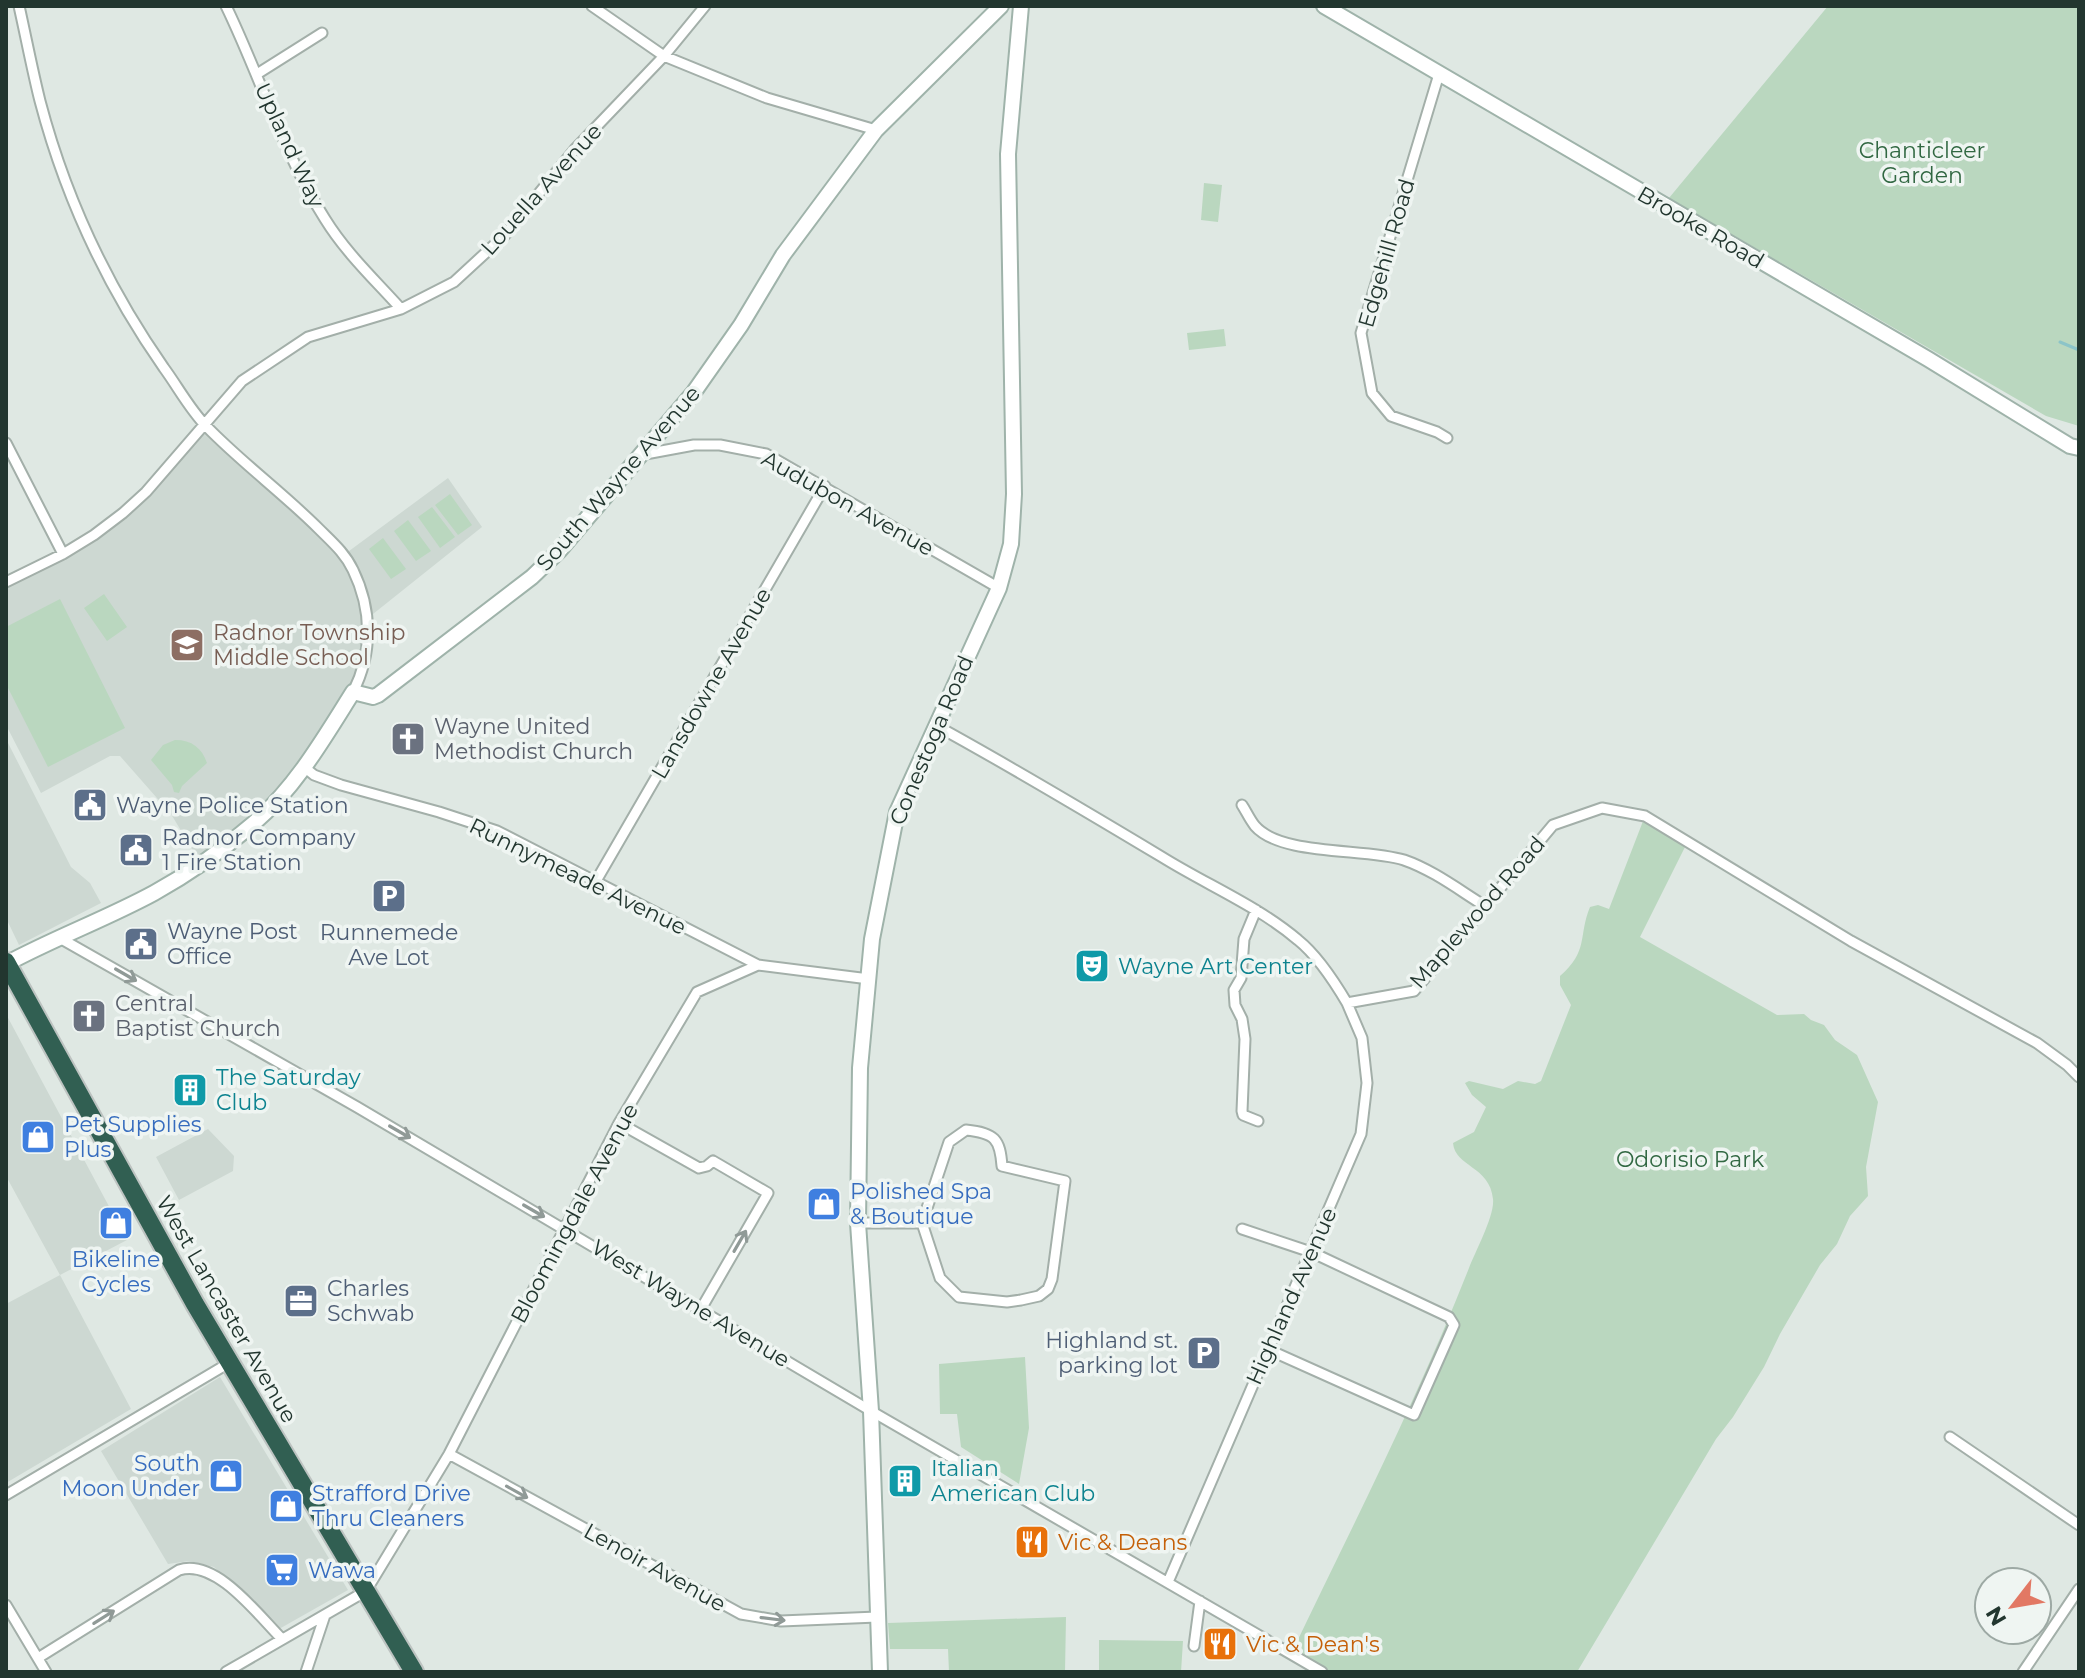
<svg xmlns="http://www.w3.org/2000/svg" width="2085" height="1678" font-family="Montserrat,sans-serif">
<rect width="100%" height="100%" fill="#dfe8e3"/>
<path fill="#cdd8d2" d="M205,425L345,554L448,478L482,527L368,618L365,663L296,778L201,864L171,814L120,756H110L41,793L6,725V582L123,513Z
M6,739L71,867L90,883L101,903L19,945L6,918Z
M6,1014L127,1240L60,1275L131,1409L6,1483V1304L60,1275L6,1176Z
M208,1129L234,1156L233,1171L179,1200L156,1157Z
M220,1377L348,1590L279,1629L214,1567L189,1561L168,1564L101,1451Z"/>
<path fill="#bad7bf" d="M1828,6H2079V426L2046,416L1669,198Z
M1204,183L1222,185L1218,222L1201,220Z
M1224,329L1226,346L1189,350L1187,333Z
M450,494L472,525L458,535L435,505Z
M432,507L455,537L440,548L418,517Z
M408,520L431,551L416,561L394,531Z
M383,538L406,569L391,579L369,549Z
M104,594L127,627L107,641L84,608Z
M60,599L125,728L48,767L6,684V627Z
M175,740C192,740 202,748 207,763L182,786L179,793L174,792L172,785L151,760L163,745Z
M1645,816L1688,841L1640,937L1777,1015L1804,1014L1811,1020L1824,1025L1835,1040L1857,1055L1878,1102L1866,1167L1868,1196L1850,1216L1837,1244L1820,1265L1780,1334L1764,1367L1733,1417L1716,1439L1577,1672H1322L1291,1654C1352,1527 1417,1400 1469,1268C1475,1252 1495,1215 1493,1199C1490,1166 1455,1167 1453,1143L1474,1132L1486,1107L1472,1095L1465,1083L1469,1081L1503,1089L1518,1081L1535,1084L1541,1081L1571,1005L1560,985V976C1589,951 1578,936 1590,907L1598,905L1609,909Z
M1025,1357L1029,1428L1019,1484L961,1447L957,1414H940L939,1364Z
M1066,1617L1065,1672H949L948,1649H890L888,1623Z
M1099,1640L1183,1641L1181,1672H1099Z"/>
<g fill="none" stroke-linecap="round" stroke-linejoin="round">
<path stroke="#8cc4c8" stroke-width="3" d="M2060,342L2079,350"/>
<g stroke="#a3afa9" stroke-width="13">
<path id="street" d="M19,6C26,37 32,69 40,101C65,196 108,288 164,368C178,387 190,410 207,427C242,463 283,493 319,529C332,542 345,553 353,570C372,609 373,653 353,692
M226,6C260,76 283,153 325,219C346,253 375,280 401,309
M592,6L664,56L767,98L876,130
M257,74L322,33
M1439,74L1361,333L1372,393L1391,416L1437,432L1447,438
M6,443L63,554
M640,455L694,445H720L766,454L999,588
M6,582L63,554L94,535L123,513L146,492L242,381L308,337L401,309L454,282L505,235L575,149L664,56L705,6
M935,725C1012,767 1087,812 1162,857C1207,885 1258,906 1298,940C1318,956 1334,981 1347,1003L1414,991L1553,825L1602,808L1645,816L1851,941L2037,1043L2067,1065L2079,1077
M304,767L314,775L341,785L439,812L497,831L758,965
M1242,805C1246,811 1250,820 1255,826C1281,856 1366,848 1404,860C1433,870 1459,890 1485,906
M596,881L825,486
M1256,910L1244,939L1241,978L1234,990L1235,1005L1242,1019L1245,1039L1242,1111L1243,1115L1258,1121
M58,937L357,1107L871,1411L1322,1672
M619,1123L699,1168L707,1166L713,1161L768,1193L701,1309
M858,1223H922L940,1278L959,1297L1007,1302L1021,1300L1039,1296L1048,1289L1052,1279L1065,1181L1002,1166C1000,1139 995,1133 966,1130L949,1142L922,1223
M1242,1229L1311,1252L1449,1317L1454,1325L1414,1415L1267,1349
M1950,1437L2079,1525
M449,1454L741,1614L781,1621L877,1617
M6,1495L229,1363
M1168,1582L1361,1134L1367,1083L1362,1038L1347,1003
M6,1605L46,1672
M1194,1646L1200,1601
M38,1658L179,1570C216,1558 258,1615 282,1639
M226,1672L366,1591L449,1454L619,1123L697,992L758,965L869,979
M306,1672L325,1615
M2023,1672L2079,1589"/>
</g>
<g stroke="#9fb3aa" stroke-width="18">
<path id="secondary" d="M1324,6L1928,359L2070,446L2079,448
M6,964C54,938 106,919 154,893C190,873 224,849 254,823C296,787 324,738 353,692L373,697L378,695L532,577L560,550L694,392L741,325L783,255L876,130L1001,6
M880,1672L871,1411L858,1223L860,1068L872,939L897,812L999,588L1011,544L1014,494L1008,154L1021,6"/>
</g>
<g stroke="#bdc3c1" stroke-width="22">
<path id="highway" d="M6,962L195,1304L414,1672"/>
</g>
<use href="#street" stroke="#fff" stroke-width="9"/>
<use href="#secondary" stroke="#fff" stroke-width="14"/>
<use href="#highway" stroke="#315f52" stroke-width="18"/>
</g>
<defs><path id="oneway-shaft" d="M-6 0H5M1.5-3L5.5 0L1.5 3" fill="none" stroke-width="1.6" stroke-linecap="round" stroke-linejoin="round" transform="scale(2)"/></defs>
<g stroke="#909a97">
<use href="#oneway-shaft" transform="translate(126 975) rotate(30)"/>
<use href="#oneway-shaft" transform="translate(400 1132) rotate(30)"/>
<use href="#oneway-shaft" transform="translate(534 1211) rotate(30)"/>
<use href="#oneway-shaft" transform="translate(740 1241) rotate(-60)"/>
<use href="#oneway-shaft" transform="translate(517 1492) rotate(29)"/>
<use href="#oneway-shaft" transform="translate(104 1617) rotate(-32)"/>
<use href="#oneway-shaft" transform="translate(773 1619) rotate(7)"/>
</g>
<defs>
<g id="school-square" transform="scale(1.8)"><rect x="-9" y="-9" width="18" height="18" rx="4" fill="#8d6e63" stroke="#eff5f2"/><path d="M0-5L7-2L0 1L-7-2ZM-4 1L0 2.5L4 1V4Q0 6-4 4Z" fill="#fff"/></g>
<g id="church-square" transform="scale(1.8)"><rect x="-9" y="-9" width="18" height="18" rx="4" fill="#6b7280" stroke="#eff5f2"/><path d="M-1.2-6h2.4v3.5h3.3v2.4h-3.3V6h-2.4V-.1h-3.3v-2.4h3.3Z" fill="#fff"/></g>
<g id="civic-square" transform="scale(1.8)"><rect x="-9" y="-9" width="18" height="18" rx="4" fill="#5c6f8a" stroke="#eff5f2"/><path d="M-.6-6.5H3V-4.5H.6V-3L4-1V1h2V6H-6V1h2V-1L-.6-3ZM-1.2 2.5V6h2.4V2.5Z" fill="#fff"/></g>
<g id="parking-square" transform="scale(1.8)"><rect x="-9" y="-9" width="18" height="18" rx="4" fill="#5c6f8a" stroke="#eff5f2"/><path d="M-3.5-5.5H1a3.5 3.5 0 0 1 0 7H-1V5.5H-3.5ZM-1-3.4V-.6H.8a1.4 1.4 0 0 0 0-2.8Z" fill="#fff"/></g>
<g id="theatre-square" transform="scale(1.8)"><rect x="-9" y="-9" width="18" height="18" rx="4" fill="#0f9aa8" stroke="#eff5f2"/><path d="M-5-5.5Q0-4 5-5.5V0Q5 5 0 6Q-5 5-5 0ZM-3.3-2.5H-1v1.5H-3.3ZM1-2.5H3.3v1.5H1ZM-2.8 1Q0 5.5 2.8 1Z" fill="#fff"/></g>
<g id="building-square" transform="scale(1.8)"><rect x="-9" y="-9" width="18" height="18" rx="4" fill="#0f9aa8" stroke="#eff5f2"/><path d="M-4-6H4V6H1V3H-1V6H-4ZM-2.5-4.3h1.7v1.8h-1.7ZM.8-4.3h1.7v1.8H.8ZM-2.5-1h1.7V.8h-1.7ZM.8-1h1.7V.8H.8Z" fill="#fff"/></g>
<g id="shop-square" transform="scale(1.8)"><rect x="-9" y="-9" width="18" height="18" rx="4" fill="#3f7fe0" stroke="#eff5f2"/><path d="M-5-2.5h2.3a2.7 3.5 0 0 1 5.4 0H5L5.5 6h-11ZM-1.5-2.5h3a1.5 2.3 0 0 0-3 0Z" fill="#fff"/></g>
<g id="office-square" transform="scale(1.8)"><rect x="-9" y="-9" width="18" height="18" rx="4" fill="#5c6f8a" stroke="#eff5f2"/><path d="M-6-3h4V-5.5h4V-3h4V5H-6ZM-1-4.5V-3h2v-1.5ZM-6 0V1H6V0Z" fill="#fff"/></g>
<g id="restaurant-square" transform="scale(1.8)"><rect x="-9" y="-9" width="18" height="18" rx="4" fill="#e8710a" stroke="#eff5f2"/><path d="M-5-6h1v4h1v-4h1v4h1v-4h1v5L-1.5 .5V6h-2V.5L-5-1ZM5-6V6H3V1.5H1.5Q1.5-4 5-6Z" fill="#fff"/></g>
<g id="supermarket-square" transform="scale(1.8)"><rect x="-9" y="-9" width="18" height="18" rx="4" fill="#3f7fe0" stroke="#eff5f2"/><path d="M-6-5.5h2.5l.6 2H6L4.5 2H-2.5L-4.4-4H-6ZM-1.5 3.2a1.3 1.3 0 1 0 .1 0ZM3 3.2a1.3 1.3 0 1 0 .1 0Z" fill="#fff"/></g>
</defs>
<g fill-rule="evenodd">
<use href="#school-square" x="187" y="645"/>
<use href="#church-square" x="408" y="739"/>
<use href="#civic-square" x="90" y="805"/>
<use href="#civic-square" x="136" y="850"/>
<use href="#parking-square" x="389" y="896"/>
<use href="#civic-square" x="141" y="944"/>
<use href="#theatre-square" x="1092" y="966"/>
<use href="#church-square" x="89" y="1016"/>
<use href="#building-square" x="190" y="1090"/>
<use href="#shop-square" x="38" y="1137"/>
<use href="#shop-square" x="824" y="1204"/>
<use href="#shop-square" x="116" y="1223"/>
<use href="#office-square" x="301" y="1301"/>
<use href="#parking-square" x="1204" y="1353"/>
<use href="#shop-square" x="226" y="1476"/>
<use href="#building-square" x="905" y="1481"/>
<use href="#shop-square" x="286" y="1506"/>
<use href="#restaurant-square" x="1032" y="1542"/>
<use href="#supermarket-square" x="282" y="1570"/>
<use href="#restaurant-square" x="1220" y="1644"/>
</g>
<g text-anchor="middle" stroke-width="7" stroke-linejoin="round" paint-order="stroke">
<g font-size="22" fill="#22362f" stroke="#eff5f2">
<text transform="translate(290 145) rotate(65)" y="8">Upland Way</text>
<text transform="translate(541 189) rotate(-48)" y="8">Louella Avenue</text>
<text transform="translate(1701 227) rotate(30)" y="8">Brooke Road</text>
<text transform="translate(1386 253) rotate(-74)" y="8">Edgehill Road</text>
<text transform="translate(618 478) rotate(-49)" y="8">South Wayne Avenue</text>
<text transform="translate(848 503) rotate(29)" y="8">Audubon Avenue</text>
<text transform="translate(711 683) rotate(-60)" y="8">Lansdowne Avenue</text>
<text transform="translate(931 740) rotate(-67)" y="8">Conestoga Road</text>
<text transform="translate(578 876) rotate(26)" y="8">Runnymeade Avenue</text>
<text transform="translate(1477 912) rotate(-49)" y="8">Maplewood Road</text>
<text transform="translate(574 1213) rotate(-62)" y="8">Bloomingdale Avenue</text>
<text transform="translate(1291 1296) rotate(-66)" y="8">Highland Avenue</text>
<text transform="translate(691 1303) rotate(31)" y="8">West Wayne Avenue</text>
<text transform="translate(227 1309) rotate(60)" y="8">West Lancaster Avenue</text>
<text transform="translate(655 1567) rotate(29)" y="8">Lenoir Avenue</text>
</g>
<g font-size="22" fill="#316842" stroke="#eff5f2">
<text x="1922" y="158">Chanticleer<tspan x="1922" dy="25">Garden</tspan></text>
<text x="1690" y="1167">Odorisio Park</text>
</g>
<g font-size="22" fill="#785e54" stroke="#eff5f2" text-anchor="start">
<text x="213" y="640">Radnor Township<tspan x="213" dy="25">Middle School</tspan></text>
</g>
<g font-size="22" fill="#5b616d" stroke="#eff5f2" text-anchor="start">
<text x="434" y="734">Wayne United<tspan x="434" dy="25">Methodist Church</tspan></text>
<text x="115" y="1011">Central<tspan x="115" dy="25">Baptist Church</tspan></text>
</g>
<g font-size="22" fill="#4e5e75" stroke="#eff5f2" text-anchor="start">
<text x="116" y="813">Wayne Police Station</text>
<text x="162" y="845">Radnor Company<tspan x="162" dy="25">1 Fire Station</tspan></text>
<text x="167" y="939">Wayne Post<tspan x="167" dy="25">Office</tspan></text>
<text x="389" y="940" text-anchor="middle">Runnemede<tspan x="389" dy="25">Ave Lot</tspan></text>
<text x="327" y="1296">Charles<tspan x="327" dy="25">Schwab</tspan></text>
<text x="1178" y="1348" text-anchor="end">Highland st.<tspan x="1178" dy="25">parking lot</tspan></text>
</g>
<g font-size="22" fill="#0d838f" stroke="#eff5f2" text-anchor="start">
<text x="1118" y="974">Wayne Art Center</text>
<text x="216" y="1085">The Saturday<tspan x="216" dy="25">Club</tspan></text>
<text x="931" y="1476">Italian<tspan x="931" dy="25">American Club</tspan></text>
</g>
<g font-size="22" fill="#366cbe" stroke="#eff5f2" text-anchor="start">
<text x="64" y="1132">Pet Supplies<tspan x="64" dy="25">Plus</tspan></text>
<text x="850" y="1199">Polished Spa<tspan x="850" dy="25">&amp; Boutique</tspan></text>
<text x="116" y="1267" text-anchor="middle">Bikeline<tspan x="116" dy="25">Cycles</tspan></text>
<text x="200" y="1471" text-anchor="end">South<tspan x="200" dy="25">Moon Under</tspan></text>
<text x="312" y="1501">Strafford Drive<tspan x="312" dy="25">Thru Cleaners</tspan></text>
<text x="308" y="1578">Wawa</text>
</g>
<g font-size="22" fill="#c56008" stroke="#eff5f2" text-anchor="start">
<text x="1058" y="1550">Vic &amp; Deans</text>
<text x="1246" y="1652">Vic &amp; Dean's</text>
</g>
</g>
<rect width="2085" height="1678" fill="none" stroke="#22362f" stroke-width="16"/>
<g transform="translate(2013 1606) rotate(239)"><circle r="38" fill="#eff5f2" stroke="#9da9a4" stroke-width="2"/>
<path d="M0-6L14 30L0 20L-14 30Z" fill="#e27864"/>
<text y="-12" font-size="22" font-weight="bold" text-anchor="middle" fill="#22362f">N</text>
</g>
</svg>
